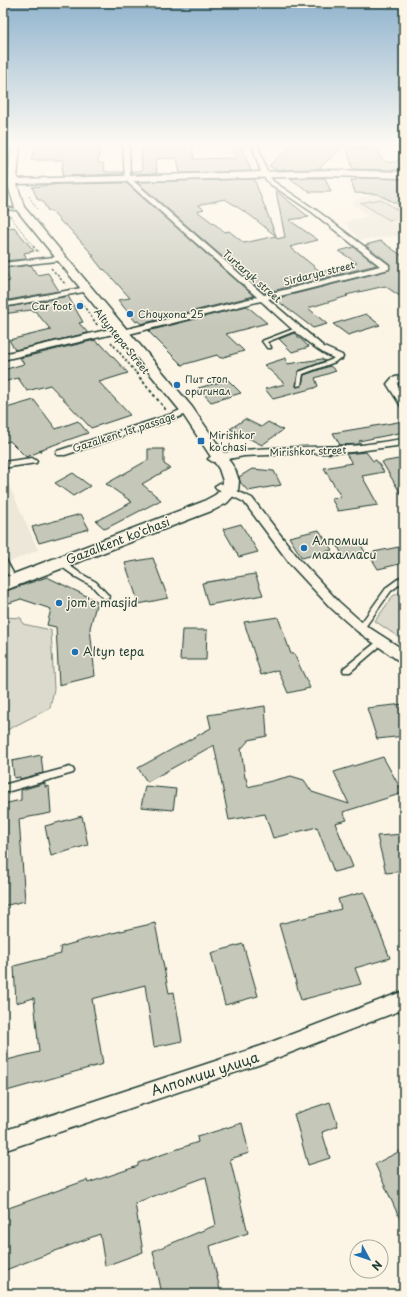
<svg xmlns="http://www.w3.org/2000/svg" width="407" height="1297" font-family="'Playpen Sans',sans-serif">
<rect width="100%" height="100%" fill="#fcf5e5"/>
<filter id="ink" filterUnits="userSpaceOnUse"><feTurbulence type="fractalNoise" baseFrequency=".025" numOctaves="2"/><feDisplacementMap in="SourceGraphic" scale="8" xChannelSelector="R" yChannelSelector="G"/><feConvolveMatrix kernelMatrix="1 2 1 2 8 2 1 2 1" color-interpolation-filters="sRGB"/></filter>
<g filter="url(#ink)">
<path fill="#ece7d8" d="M369,196L404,198V235L360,240L344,222L368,216L352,203L359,198Z
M3,472L38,550L3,565Z"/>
<path fill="#dcdacc" stroke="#7e8c80" d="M380,199L404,214V217L389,220L361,203Z
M404,590V641L375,621L393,596Z
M3,617L21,618L23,624L51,630L54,689L50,708L3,732Z"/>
<path fill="#c5c7b9" stroke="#1f3d34" d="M100,145L98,163H103L105,172H123V174L62,176L63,160H31L36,146Z
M141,145H192L194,159L235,158L231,145H241L251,171L180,173L177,158L155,159L157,173L131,174V171H142Z
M292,145H349L364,150L368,149L379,150L380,157L386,162H396L404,154V170L353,169L346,145L320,167L321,169L276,170L269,166Z
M289,178H325L331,192H310Z
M356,178L404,179V207L377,194L355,193L351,180H356Z
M254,179L276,236L251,216L225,199L198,205L204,209L197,211L225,232L229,231L244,243L276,236L277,239L285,237L276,191L309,217L289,220L318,240L290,247L321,272L357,263L339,251L354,247L377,265L264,293L137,182Z
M126,183L254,296L141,324L138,321L136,322L118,300L130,298L104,269L103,270L92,256H94L66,225H64L51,211H48L42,200H38L32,187L62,184Z
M14,227L34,251L24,253L27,259L3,261V229Z
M381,241L404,257V299L385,286L346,295L348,296L308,308L327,324L313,328L275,299L389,270L390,264L365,245Z
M31,265L37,275L48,273L59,291L3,301V282L10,281L3,268Z
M68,296L83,322L79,323L88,333L15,350L9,340L51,330L35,311H32L31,310L3,314V308Z
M247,306L267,323L226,334L244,351L220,358L217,355L182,365L148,331Z
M366,314L380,325L348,335L333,324Z
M294,333L309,347L292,352L279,339Z
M95,340L98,344L100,343L128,373L99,382L130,415L91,428L50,385L27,391L18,378L3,382V370L24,364L20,358Z
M286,358L287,364L322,359L325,361L298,371L296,386L297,387L302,385L304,375L330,366L336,371L315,378L318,386L314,388L273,399L265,389L285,384L264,365Z
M228,380L241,393L211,402L198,388Z
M34,400L56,429L78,421L88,433L39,450L41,451L26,457L10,441L3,443V409Z
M245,419L261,427L268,422L283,430L262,445L230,429Z
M404,421V432L359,441L361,444L340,445L333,433Z
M148,449H164V464L170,468L142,484L161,500L105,529L96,521L132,502L106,484L148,460Z
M366,452L373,461L376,460L384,472L362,476L378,505L338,511L331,498L341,497L324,468L352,463L346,454Z
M404,458V499L382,462Z
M252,469L274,471L281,485L248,491L240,482L239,477Z
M73,473L90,486L73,496L55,483Z
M81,514L89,529L39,543L32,527Z
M241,524L258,552L239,557L223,529Z
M319,530L332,550L302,558L289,537Z
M358,539L366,554L344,558L336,543Z
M404,546V563L378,569L368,553Z
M153,558L168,598L139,604L125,563Z
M255,574L263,595L208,605L202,583Z
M47,577L97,601L90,628L95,676L59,685L56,627L47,625L51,609L21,599L3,605V592Z
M278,617L291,654H294L310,688L288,693L278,670L261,675L244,622Z
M182,630H207L206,660H180Z
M404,704V736L377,739L367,708Z
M265,706L267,736L249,740L241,749L245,778H246L248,787L291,776L304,780L312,792L349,804L334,772L383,757L403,793L343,812L347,820L335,823L353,867L334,872L317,827L273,838L265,814L229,820L214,745L147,782L138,768L211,728L208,715Z
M41,755L43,773L20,779V777L14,778L12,761Z
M45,783V787L49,786L51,813L19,819L25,901L3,906V804L21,800V790Z
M145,786L176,789L173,810L141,807Z
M82,816L88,845L51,856L45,826Z
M404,834V871L386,873L377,836Z
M364,892L390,958L355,968L361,984L301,1000L279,924L341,909L338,899Z
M155,923L169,993L174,992L182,1041L154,1047L145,985L92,999L103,1064L3,1092V1061L39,1052L34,998L16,1003L14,966L61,954L60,947L87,939Z
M243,944L258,996L225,1005L211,953Z
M330,1102L338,1126L322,1132L330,1158L308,1165L294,1114Z
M242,1123L249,1153L230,1159L248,1233L210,1246L221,1294H162L153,1251L216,1225L206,1177L135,1203L143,1252L105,1266L100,1234L3,1271V1210L87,1180L88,1183L138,1166V1163L198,1142L197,1137Z
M404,1149V1228L375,1164Z"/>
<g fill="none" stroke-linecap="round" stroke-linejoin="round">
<g stroke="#1f3d34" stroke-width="3">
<path id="lane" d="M9,160V162L3,163V161Z
M3,207L17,209L15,210L3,209Z
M296,328L300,329L267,342L271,347V348H267L262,341Z
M337,356L341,357L335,362L303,374L301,385L297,386L299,372L331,360Z
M3,558H5L13,573L12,575H8C4,569 3,565 3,558Z
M59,561H63L80,573L96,582L108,595L109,597L108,599H104L92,586L76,577L59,565L58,563Z
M402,576H404V581L391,591L363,630H359L358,628L359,626L387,587Z
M376,643L378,644L379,646L378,648L350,672H344L343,670L344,668L374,644Z
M70,767L73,769L74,771L73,773L3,793V785Z"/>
</g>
<g stroke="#1f3d34" stroke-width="3">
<path id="street" d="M123,145H129L130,178L264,295L380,266L312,212L270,184L262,175L252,145H258L268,175L274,182L316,210L389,265V269L268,299L324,347L342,355L343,357L342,359C325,363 275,313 261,301L117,337L113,334L3,360V354L119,327L123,330L257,297L125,180Z
M351,145H371L364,149Z
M62,256L66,258L65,260L3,267V263Z
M86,287H89V291L3,307V303Z
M404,375V381L398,382L397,384L404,396V407L401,406L387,384L392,378Z
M187,407L192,410L190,412L175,419L65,455H57L56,453L57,451L169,415Z
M404,439V445L351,452L244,456L213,462L208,459C218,446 328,447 349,446C368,445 386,441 404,439Z
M32,458L37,461L36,463L3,468V462Z
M220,483L252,498L299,559L339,602L365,625L404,650V662L399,661L357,631L331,608L291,565L244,502L216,488L215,486Z
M404,991V1009L261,1064L3,1151V1131L261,1046Z"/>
</g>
<g stroke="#1f3d34" stroke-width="3">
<path id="secondary" d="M12,145H20L17,179L326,170L404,172V178L326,176L17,184L24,207L192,407L235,469L239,481L238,491L227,503L214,510L3,591V578L202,502L215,495L222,489L223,481L219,469L182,413L15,208L8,185H3V179H8Z"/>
</g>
<path stroke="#1f3d34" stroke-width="1" stroke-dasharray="2 1.5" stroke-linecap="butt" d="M29,196L37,209
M10,216L34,247"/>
<path stroke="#1f3d34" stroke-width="1.5" stroke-dasharray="2.5 2" stroke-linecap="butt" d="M33,246L38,252
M51,268L66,285
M80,301L98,326
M111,342L137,374"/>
<path stroke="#1f3d34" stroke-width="2" stroke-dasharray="3 2.5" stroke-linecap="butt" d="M136,373L166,410"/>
<use href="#lane" fill="#fcf5e5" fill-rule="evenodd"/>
<use href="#street" fill="#fcf5e5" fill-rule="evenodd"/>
<use href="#secondary" fill="#fcf5e5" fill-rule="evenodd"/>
</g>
</g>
<linearGradient id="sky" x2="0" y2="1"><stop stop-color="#91b4ce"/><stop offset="0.44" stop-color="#fefaf3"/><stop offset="1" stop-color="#fefaf3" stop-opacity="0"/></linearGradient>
<rect width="407" height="327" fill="url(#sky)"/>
<g fill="#1f6fb2" stroke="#fcf5e5" stroke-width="1.5">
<circle cx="80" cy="306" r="4"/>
<circle cx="130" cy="314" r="4"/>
<circle cx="177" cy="385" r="4"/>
<rect x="197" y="437" width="8" height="8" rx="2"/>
<circle cx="304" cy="548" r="4"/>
<circle cx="59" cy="603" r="4"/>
<circle cx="75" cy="652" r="4"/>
</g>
<g text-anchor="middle" stroke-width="3" stroke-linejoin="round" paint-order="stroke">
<g font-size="10" fill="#1f3d34" stroke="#fcf5e5">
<text transform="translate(319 273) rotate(-14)" y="4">Sirdarya street</text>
<text transform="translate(252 276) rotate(41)" y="4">Turtaryk street</text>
<text transform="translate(122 341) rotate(51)" y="4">Altyntepa Street</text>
<text transform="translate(124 432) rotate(-18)" y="4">Gazalkent 1st passage</text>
<text transform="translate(308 451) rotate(-2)" y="4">Mirishkor street</text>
</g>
<g font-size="10" fill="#1f3d34" stroke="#fcf5e5" text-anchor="start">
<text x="72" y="310" text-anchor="end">Car foot</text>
<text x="138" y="318">Choyxona 25</text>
<text x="185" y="383">Пит стоп<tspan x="185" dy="12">оригинал</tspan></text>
<text x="209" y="439">Mirishkor<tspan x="209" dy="12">ko'chasi</tspan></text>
</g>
<g font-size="12" fill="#1f3d34" stroke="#fcf5e5">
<text transform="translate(118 541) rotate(-21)" y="4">Gazalkent ko'chasi</text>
</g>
<g font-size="12" fill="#1f3d34" stroke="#fcf5e5" text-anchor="start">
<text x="312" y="545">Алпомиш<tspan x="312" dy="14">махалласи</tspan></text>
<text x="67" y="607">jom'e masjid</text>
<text x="83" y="656">Altyn tepa</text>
</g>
<g font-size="14" fill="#1f3d34" stroke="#fcf5e5">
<text transform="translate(205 1074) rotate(-18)" y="5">Алпомиш улица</text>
</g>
</g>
<rect width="407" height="1297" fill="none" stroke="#fcf5e5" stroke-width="16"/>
<rect x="8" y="8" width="391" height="1281" fill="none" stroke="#1f3d34" stroke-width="1.5" filter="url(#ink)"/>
<g transform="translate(369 1259) rotate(130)"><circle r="19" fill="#fcf5e5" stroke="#a4ab9e"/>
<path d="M0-3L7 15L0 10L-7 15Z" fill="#1f6fb2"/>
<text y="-6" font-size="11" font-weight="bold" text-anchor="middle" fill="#1f3d34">N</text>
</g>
</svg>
